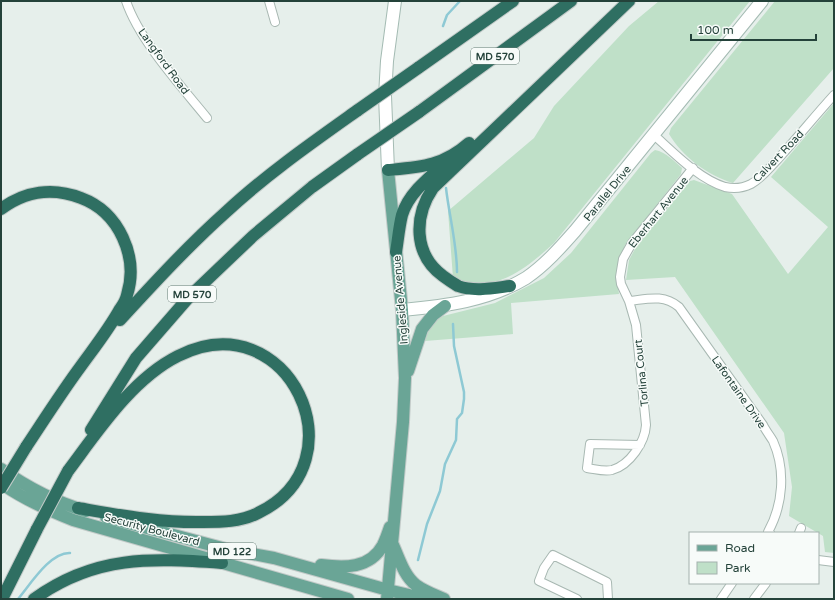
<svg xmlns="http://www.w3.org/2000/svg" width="835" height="600" font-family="'Varela Round',sans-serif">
<rect width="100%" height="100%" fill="#e6efeb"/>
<path fill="#bfe0c8" d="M659,1H750L554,243C527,268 492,297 453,278L448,211L534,138L554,106L629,26Z
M775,1H834V68L733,183C707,175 683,157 669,134L671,128Z
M834,103V553L825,552L823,536L789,516L792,487L784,433L675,277L626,280L629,260L636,247L690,181L694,180L732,194L788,274L828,227L771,177Z
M655,150C666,152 674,161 682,168L681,174L625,245L618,264L617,280L619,294L511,303L513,334L425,341L428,332L435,321L443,316L495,303L544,278L571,253L651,153Z"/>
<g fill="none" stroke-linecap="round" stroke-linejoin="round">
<path stroke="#8ec9d4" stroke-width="2.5" d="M443,26L447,15L460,1
M446,188C449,215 457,244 457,272
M418,560L427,524L440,491L445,464L456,440L457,419L462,413L464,399V392L454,346L453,324
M18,599C30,585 50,552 70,553"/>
<g stroke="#a8b8b2" stroke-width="10">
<path id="street" d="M126,1C139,40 181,86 207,118
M269,1L275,22
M654,135C674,153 699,179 725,187C734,189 743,188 751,184C762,178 770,167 778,159C797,138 815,116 834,95
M629,301C648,299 663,294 679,307L763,425C766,431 770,436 773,441C786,470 783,505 768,532L770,533
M640,445L590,444L587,468C595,469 604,472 612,470C630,465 645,442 646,425L636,325L629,301L621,284L620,277L623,259L632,243L693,168
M799,533L801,528
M818,560L834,562
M577,599L539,581L544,568L553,555L607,582L608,599
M721,599L732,583
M754,599L766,583"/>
</g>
<g stroke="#a4bbb3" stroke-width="14">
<path id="secondary" d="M388,170L385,96L387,61L395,1
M402,310C445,306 488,301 526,278C545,265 560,248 575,231L762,1"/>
</g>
<g stroke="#c2cac8" stroke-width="14">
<path id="primary" d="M408,371L422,329L433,315L445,306
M1,469C28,488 55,502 86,511
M1,483C23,499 48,510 73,520L348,599
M106,517L226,549L274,558L388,590L426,599
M393,545C399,558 404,576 416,585C424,591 435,595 444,599
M321,565C344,568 370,569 383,545C386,539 388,533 390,527
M387,599L403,422L405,378L402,310L388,170"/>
</g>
<g stroke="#c2cac8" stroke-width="14">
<path id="highway" d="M418,68L513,1
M419,112L571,1
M388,170C421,167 443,166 469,143
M1,209C25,191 53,187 81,198C119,212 139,257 127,295C126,300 123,305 120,309C109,329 94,348 81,366C61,393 44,420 26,447
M396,252C398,240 399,227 402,215C409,192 431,176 448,161
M510,286C494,288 474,292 458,286C453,283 447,279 443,276C413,254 414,216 433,188L629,1
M120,320C154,283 188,246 226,212C267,174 313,142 358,110
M91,430L136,358L189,297L253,236L312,187L358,154
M68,471C98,431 132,379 178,356C288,300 364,462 258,513C241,522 221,522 203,522C160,523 119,515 78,508
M2,599L37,529
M34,599C95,555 151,558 222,563"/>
</g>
<use href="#street" stroke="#fff" stroke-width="8"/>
<use href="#secondary" stroke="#fff" stroke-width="12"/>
<use href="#primary" stroke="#6aa596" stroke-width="12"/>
<use href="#highway" stroke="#2f6f62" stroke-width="12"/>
<g stroke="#c2cac8" stroke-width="14" stroke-linecap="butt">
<path id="highway-bridge" d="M358,110L418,68
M358,154L419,112
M1,488L26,447
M37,529L68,471"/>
</g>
<use href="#highway-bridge" stroke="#2f6f62" stroke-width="12"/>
</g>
<g text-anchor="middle" stroke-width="3" stroke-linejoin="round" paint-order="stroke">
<g fill="#f7fbf9" stroke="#637a73" stroke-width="1">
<rect x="471" y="48" width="48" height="16" rx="3"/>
<rect x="168" y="286" width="48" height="16" rx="3"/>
<rect x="208" y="543" width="48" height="16" rx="3"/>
</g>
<g font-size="10" font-weight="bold" fill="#24423a">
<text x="495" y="60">MD 570</text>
<text x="192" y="298">MD 570</text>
<text x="232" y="555">MD 122</text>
</g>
<g font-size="11" fill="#24423a" stroke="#f7fbf9">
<text transform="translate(164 61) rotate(54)" y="4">Langford Road</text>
<text transform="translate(778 156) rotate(-46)" y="4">Calvert Road</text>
<text transform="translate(607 193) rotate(-51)" y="4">Parallel Drive</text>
<text transform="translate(658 212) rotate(-51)" y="4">Eberhart Avenue</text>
<text transform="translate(400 300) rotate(-95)" y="4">Ingleside Avenue</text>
<text transform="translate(641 373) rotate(-96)" y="4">Torlina Court</text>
<text transform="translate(739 392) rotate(55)" y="4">Lafontaine Drive</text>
<text transform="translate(152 529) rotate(15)" y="4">Security Boulevard</text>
</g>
</g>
<rect width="835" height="600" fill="none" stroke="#24423a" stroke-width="4"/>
<rect x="689" y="532" width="130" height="52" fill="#f7fbf9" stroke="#a3b1ad"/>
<rect x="697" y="545" width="20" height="6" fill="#6aa596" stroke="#a3b1ad"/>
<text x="725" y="552" font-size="12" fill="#24423a">Road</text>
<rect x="697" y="562" width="20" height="12" fill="#bfe0c8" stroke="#a3b1ad"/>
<text x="725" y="572" font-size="12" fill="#24423a">Park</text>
<path d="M691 34v6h125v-6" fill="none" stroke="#24423a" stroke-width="2"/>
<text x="697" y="34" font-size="12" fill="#24423a" stroke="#f7fbf9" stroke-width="3" paint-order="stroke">100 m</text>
</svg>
